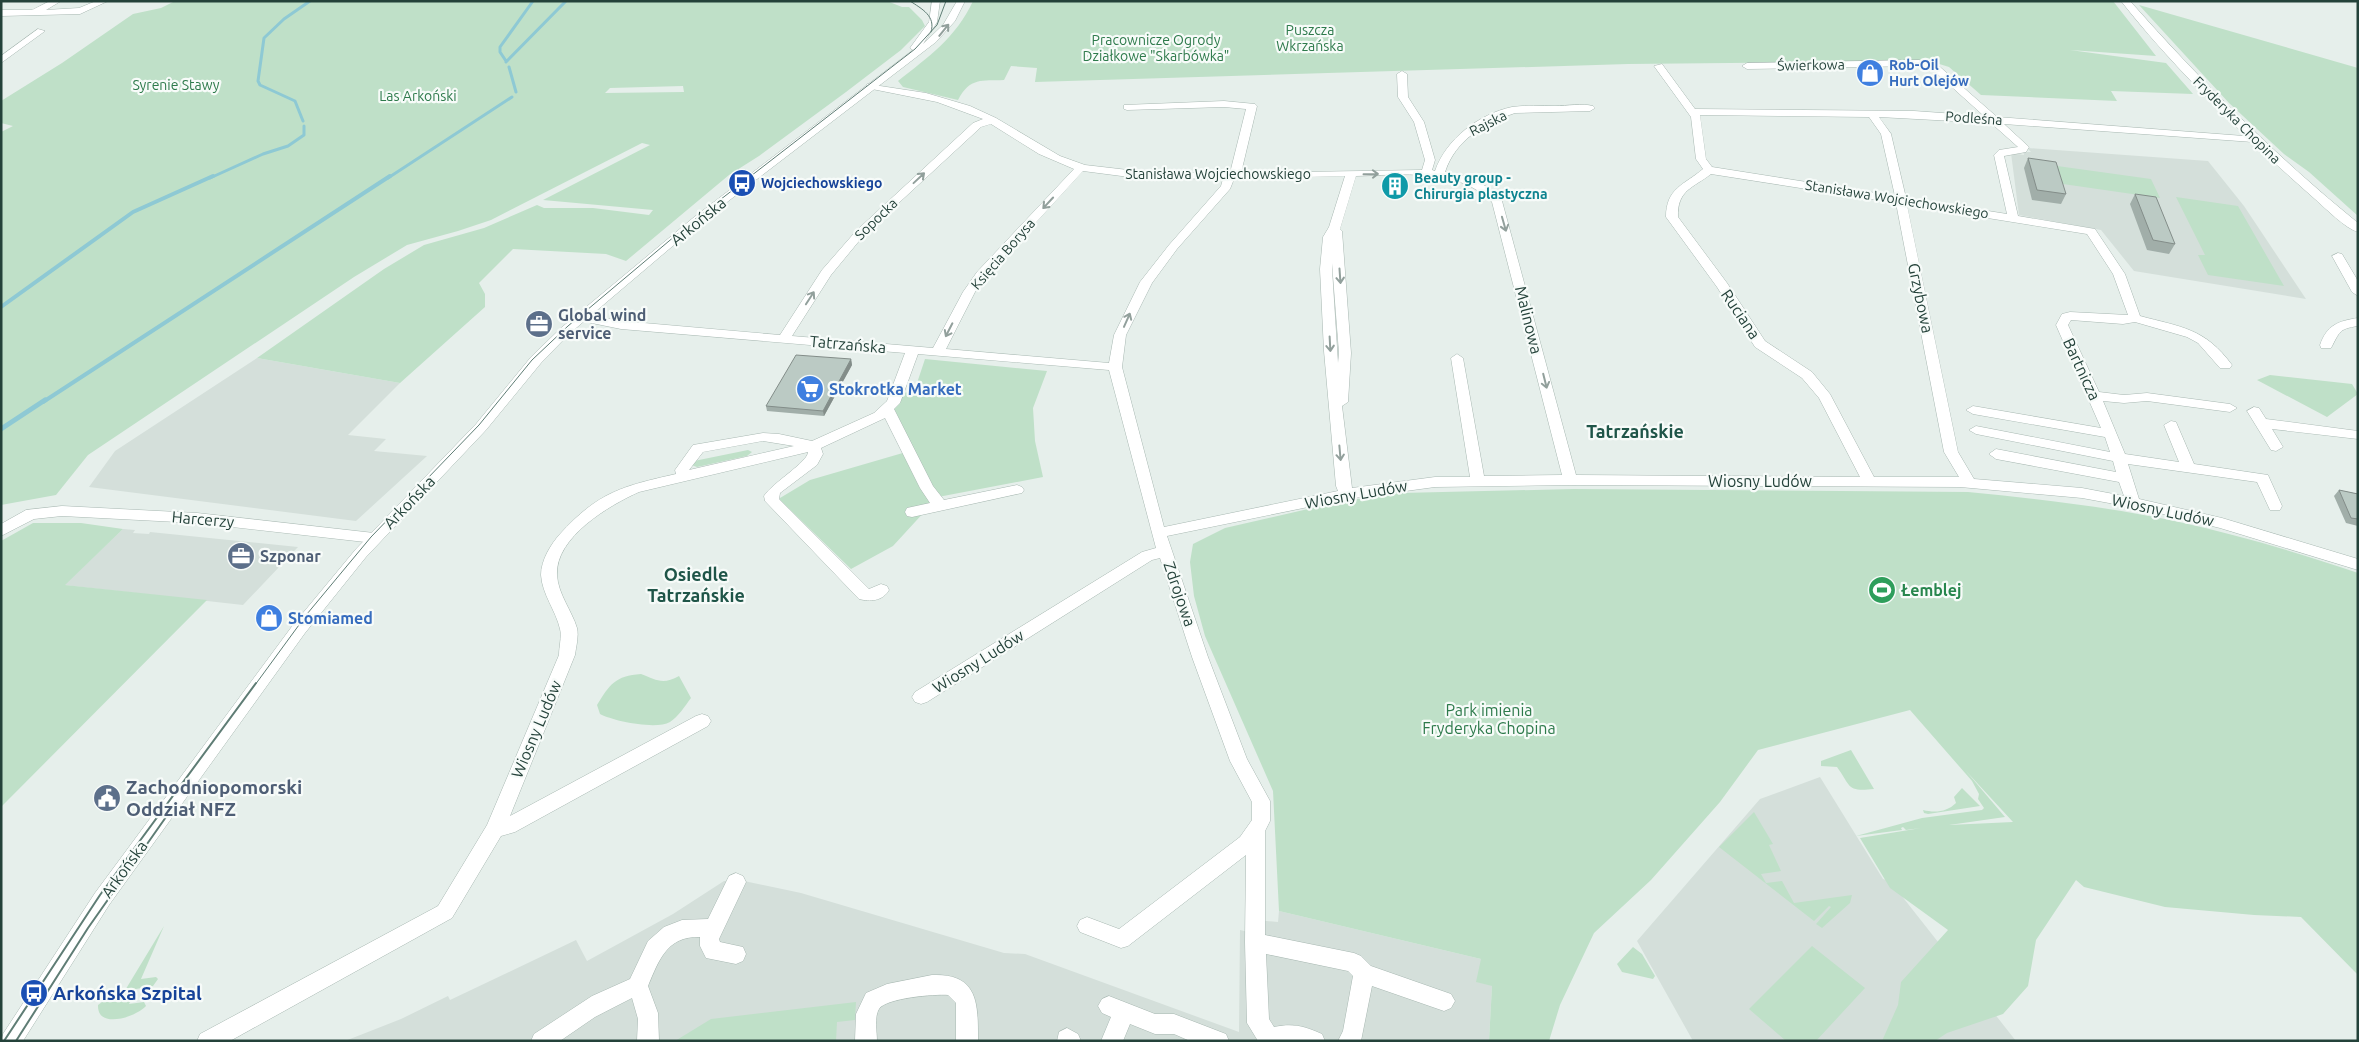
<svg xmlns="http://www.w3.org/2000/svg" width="2359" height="1042" font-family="Ubuntu,sans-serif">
<rect width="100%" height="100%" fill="#e6efeb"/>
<path fill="#d4dfda" d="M2027,148L2208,161L2244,206L2306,299L2134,271L2101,230L2019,215L2011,153L2024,155L2023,152H2031Z
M257,358L400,383L348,435L386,439L374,451L427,456L356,521L89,487L115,451Z
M123,529L135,530L133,533L149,534L150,532L298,547L243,605L64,585Z
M1820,777L1883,879L1890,881L2016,1041H1693L1637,941L1760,799Z
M724,881H744L801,893L1004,953L1025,954L1239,1032L1240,930L1253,933L1255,920L1278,922L1279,911L1481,959L1492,986L1489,1041H345L401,1019L448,996L450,1000L576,940L587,961L673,914Z"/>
<path fill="#bfe0c8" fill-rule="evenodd" d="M175,1H887L902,7H909L922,20L925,26L901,50L846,92L759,156L729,175L626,261L606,254L513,249L479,283L485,294V307L400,383L257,358L384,269L424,245L484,228L537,205L544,208H593L649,215L653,210L543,200L650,145L642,143L491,220L458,231L407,245L354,277L88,455L56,495L1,505V132L13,126L1,123V101L62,63L133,14L161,8ZM683,86L684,92L605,93L610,88Z
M973,1H2113L2156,56L2070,50L2166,63L2193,94L2111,91L2117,101L1981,95L1949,67L1933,62L1911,61L1628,64L1035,82L1037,68L1011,66L1004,80C982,81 970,77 958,100L903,87L898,81C928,57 956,38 973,1Z
M2139,5L2358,68V216L2309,172L2284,154L2229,103Z
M2050,165L2151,179L2160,198L2056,183Z
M2176,197L2238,206L2284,286L2208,275L2198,255H2205Z
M925,359L1047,371L1033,408L1035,441L1043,477L938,497L893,546L851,569L780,500V498L810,480L913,450L892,409L900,393L914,392Z
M2270,375L2352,384L2358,394L2327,417L2257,380Z
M748,450L752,452L747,456L697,467L691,465L694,461Z
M1574,489L1968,492C2038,499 2110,507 2179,522C2239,535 2299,553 2358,573V975L2301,917L2254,915L2165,907L2084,887L2076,880L2036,940L2028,986L2003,1014L1947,1033L1935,1041H1882L1898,1005L1901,982L1948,930L1890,888L1860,838L1921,828L1906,830L1903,827L1901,828L1902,830L1856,836L1922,818L1982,810L1984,808L1978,799L1979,794L1972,781L1910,710L1758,750L1720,802L1651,880L1594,933L1560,1005L1549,1041H1489L1492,986L1476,982L1481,959L1279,911L1273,791L1205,636L1194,596L1190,562L1193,544L1225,528L1343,501L1401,493ZM1966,771L2013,822L1949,825L2005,817Z
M33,523H81L123,529L65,585L207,600L1,807V541Z
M641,674C656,680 663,685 679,676L691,698C685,706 678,717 670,722C656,730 613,721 600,714L597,705C610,684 615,676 641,674Z
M1851,750L1874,789C1846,792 1851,786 1837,767L1821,766V761Z
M1962,788L1980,806L1928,814L1924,813L1923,810C1935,813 1947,812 1956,803L1954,797Z
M1754,812L1773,844L1769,845L1781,871L1761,874L1766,883L1782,881L1794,903L1852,895L1850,903L1822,928L1816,924L1831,907L1829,906L1814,921L1719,847Z
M164,926L141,979L156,977L158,979L153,986L136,989L129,1004L144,1002L146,1006C136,1017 97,1030 98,1005L102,1002H118Z
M1812,946L1865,988L1816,1041H1786L1749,1009Z
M1633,947L1642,954L1655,976L1653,979L1622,972L1617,964Z
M856,1002L855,1020L837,1022L836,1041H675L711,1019Z"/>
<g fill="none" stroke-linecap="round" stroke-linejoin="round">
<path stroke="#8ec9d4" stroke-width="3" d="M506,61L500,52V47L533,1
M506,62L566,1
M509,67L516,92
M303,121L295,101L260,85L258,81L264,38L284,19L310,1
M210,178L263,154L288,146L304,135V126
M388,178L512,97"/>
<path stroke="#8ec9d4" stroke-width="4" d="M1,307L133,212L213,176
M43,402L390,176"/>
<path stroke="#8ec9d4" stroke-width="5" d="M1,429L45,400"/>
<g stroke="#a8b8b2" stroke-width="1">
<path id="minor" d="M50,1H61L46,10L79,8L96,1H108L80,14L1,16V10H32Z
M38,29L45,31L1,63V56Z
M1919,60L1940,67L1997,117L2257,137L2258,139L2253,142L2004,124L2029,147L2026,152L2004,156L2018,216L2095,229L2125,274L2140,316C2181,327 2205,328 2232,365L2230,368H2220L2198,343L2187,337L2135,322L2123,324L2071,320L2068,325L2099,392L2124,395L2147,393L2230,404L2237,408L2230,412L2147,401L2124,403L2103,401L2125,454L2179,462L2164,425L2171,421L2176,422L2194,464L2268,475L2282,506L2280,510H2270L2257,482L2128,464L2139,499L2222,518L2358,559V570L2220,528L2147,510L2082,498L1960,487L1570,485L1435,487L1347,499L1167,536L1208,657L1247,759L1270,801V821L1265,831V935L1354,953L1361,956L1371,966L1451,994L1455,1001L1451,1008L1444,1011L1372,986L1361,1041H1338L1343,1031L1353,976L1348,971L1266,954L1269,1019L1274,1027C1293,1023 1304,1026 1322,1034L1325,1041H1258L1247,1023L1245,942L1246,855L1128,946L1121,948L1080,932L1077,926L1080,920L1087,917L1119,929L1240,837L1252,820V802L1230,761L1192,657L1160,558L1152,560L927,702L921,704L915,702L912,697L915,692L1142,552L1156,548L1109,370L918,354L900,403L894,409L933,486L944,500L1017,485L1022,487L1024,490L1022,493L912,517L907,516L905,512L907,508L930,503L920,488L885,418L821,448L823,454L817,465L780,493L779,499L869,589L881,584L887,586L889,590C883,601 870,602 859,599L765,501L764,496C772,483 808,462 808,452L639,492C610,505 555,537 557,575C558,594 572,611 577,628C579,636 576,647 575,655L510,816L696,716L702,714L708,716L711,721L708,726L515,832L501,836L452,918L230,1041H197L200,1034L438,906L487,825L559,655C559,647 562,636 560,629C556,611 542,594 541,575C541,560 551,544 560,534C598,492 623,486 676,474L675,470L693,445L763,433L779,434L812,441L874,413L887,401L905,353L621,329L577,320L575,317L581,313L621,321L780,335L822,270L856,231L973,123L983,119L937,102L867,88V84L926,93L970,106L996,118L1060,156L1085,165L1154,173H1230L1246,109L1224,107L1127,110L1124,109V105L1224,101L1255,104L1257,106L1241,173L1422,170L1425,160L1414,122L1398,97L1397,74L1402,71L1407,74L1408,97L1424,122L1435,160L1432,170L1435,171C1446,139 1479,114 1512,107C1526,105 1541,106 1555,106C1567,106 1582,103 1593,106L1595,108L1590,111L1515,113C1484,124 1456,139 1445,172C1467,176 1488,183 1502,201L1576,475L1860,477L1819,398L1802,378L1755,347L1717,287L1666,217C1666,188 1684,185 1703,169L1696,159L1691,117L1654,66L1662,64L1695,109L1914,111L1984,116L1934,71L1918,66L1747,69L1742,66L1747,63ZM1700,115L1869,117L1881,134L1895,196L1712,167L1706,159ZM1879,117L1991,123L2018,147L1999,150L1994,155L2007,214L1906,198L1891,134ZM991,124L1039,154L1074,169L977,272L963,292L933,348L792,336L831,275L864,235L981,127ZM1083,171L1137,178L1223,179L1221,186L1169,245L1140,282L1114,335L1109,363L946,349L975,292L985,278ZM1711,174L1896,203L1944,452L1959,477H1874L1830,394L1812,372L1765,341L1727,283L1678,217C1677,190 1693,188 1711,174ZM1345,176L1329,227L1323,237L1320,269L1324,351L1336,486L1338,491L1164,527L1122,367L1126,335L1152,283L1177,249L1230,189L1234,179ZM1356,176C1400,175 1458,167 1492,202L1562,475L1484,476L1463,358L1457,354L1451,358L1470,477H1435L1352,488L1342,406L1348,402L1351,353L1342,231L1340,229ZM1907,205L2087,234L2113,274L2128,315L2070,312L2062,314L2056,325L2101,428L1973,406L1966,410L1973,414L2105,437L2110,452L1976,426L1969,430L1976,434L2113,461L2116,472L1996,449L1989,454L1996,459L2119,482L2124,496L2082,488L1974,479L1958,452ZM1332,263L1339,353L1338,363L1332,269ZM763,441L794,446L689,470L703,452Z
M2338,253L2342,254L2358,281V296L2352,292L2332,256Z
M2358,318V326C2338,329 2340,332 2331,348H2321L2320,345C2327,325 2338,321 2358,318Z
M2254,407L2259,408L2266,419L2358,431V439L2272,429L2283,447L2276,451L2271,450L2247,411Z
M62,506L197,513L374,533L379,534L382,538L379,542L374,543L197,523L62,516L34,519L1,536V524L26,510Z
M736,873L743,876L746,882L719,939L720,942L743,947L746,954L743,961L736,964L706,958L700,946V937C667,936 659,960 648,986L658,1013L659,1041H637L638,1019L632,998L595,1017L560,1041H531L534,1034L592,996L630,979L648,941L664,927L682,920L708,919L729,876Z
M932,975C979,973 978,1004 978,1041H956V1003L948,995C935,994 886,998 879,1009C874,1017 877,1032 877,1041H855L856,1014L866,993L887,984Z
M1109,996L1155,1014H1174L1226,1034L1229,1041H1190L1174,1034H1155L1130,1024L1123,1041H1101L1111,1017L1102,1013L1098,1006L1102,999Z
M1067,1028L1078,1034L1081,1041H1057L1059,1032Z"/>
</g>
<g stroke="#a8b8b2" stroke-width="1">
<path id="tertiary" d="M932,1H940L937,22L923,44L943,25L957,1H965L955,21L936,42L701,222L569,334L541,363L486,430L366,557L305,633L109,905L23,1041H1L3,1034L95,893L293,625L356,549L476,424L531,357L561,328L693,218L913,50L910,48L929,22Z
M2121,1H2130C2201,81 2275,156 2358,223V232C2346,229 2325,208 2316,200C2249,141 2176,71 2121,1Z"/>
</g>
<use href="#minor" fill="#fff" fill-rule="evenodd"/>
<use href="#tertiary" fill="#fff" fill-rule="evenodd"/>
<path stroke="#5f7d75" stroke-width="1" d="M910,1C922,9 936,16 931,32
M255,685L307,614L371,537L479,425L532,360L568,326L694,220L915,49L937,25L946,1"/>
<path stroke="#5f7d75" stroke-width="2" d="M4,1041L100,895L256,683
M16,1041L88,928L166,817"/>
</g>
<path fill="#a1aea9" d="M2028,158L2066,194L2061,204L2032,200L2024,168Z
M2135,194L2175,244L2169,254L2147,250L2130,204Z
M851,359L852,365L824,416L767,411L766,406Z
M2339,490L2358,494V526L2346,523L2334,496Z"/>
<path fill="#838d89" d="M851,359L852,365L824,416L823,411Z"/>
<path fill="#bbcac4" stroke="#838d89" d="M2028,158L2056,162L2066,194L2037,190Z
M2135,194L2156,197L2175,244L2153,240Z
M796,355L851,359L823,411L766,406Z
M2339,490L2358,494V519L2351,518Z"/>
<defs><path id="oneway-shaft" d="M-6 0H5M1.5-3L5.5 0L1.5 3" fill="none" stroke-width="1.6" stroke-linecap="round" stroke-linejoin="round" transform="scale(1.25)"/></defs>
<g stroke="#92a09c">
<use href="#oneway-shaft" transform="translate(944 30) rotate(-51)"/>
<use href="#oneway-shaft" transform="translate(1371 174) rotate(-1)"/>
<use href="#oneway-shaft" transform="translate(919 178) rotate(-43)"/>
<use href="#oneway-shaft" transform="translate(1048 203) rotate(133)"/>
<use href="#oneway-shaft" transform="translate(1504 224) rotate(74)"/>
<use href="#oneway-shaft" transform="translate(1340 276) rotate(86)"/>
<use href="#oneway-shaft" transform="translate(810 298) rotate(-57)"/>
<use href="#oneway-shaft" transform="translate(1127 320) rotate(-66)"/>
<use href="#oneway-shaft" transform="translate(949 330) rotate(117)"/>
<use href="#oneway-shaft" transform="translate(1330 344) rotate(87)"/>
<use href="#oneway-shaft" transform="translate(1545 381) rotate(76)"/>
<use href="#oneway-shaft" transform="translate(1340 453) rotate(85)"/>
</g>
<defs>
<g id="shop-disc" transform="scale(1.4375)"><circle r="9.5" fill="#3f7fe0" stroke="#f7fbf9"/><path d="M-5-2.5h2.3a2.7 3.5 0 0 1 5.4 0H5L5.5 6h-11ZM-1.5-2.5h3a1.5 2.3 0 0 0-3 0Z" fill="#fff"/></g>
<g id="bus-disc" transform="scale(1.4375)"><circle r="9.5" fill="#1a4fb4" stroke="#f7fbf9"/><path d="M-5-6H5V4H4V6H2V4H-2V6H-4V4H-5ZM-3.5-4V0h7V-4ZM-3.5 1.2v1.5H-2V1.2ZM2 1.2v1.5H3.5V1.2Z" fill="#fff"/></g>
<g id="building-disc" transform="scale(1.4375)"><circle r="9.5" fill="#0f9aa8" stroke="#f7fbf9"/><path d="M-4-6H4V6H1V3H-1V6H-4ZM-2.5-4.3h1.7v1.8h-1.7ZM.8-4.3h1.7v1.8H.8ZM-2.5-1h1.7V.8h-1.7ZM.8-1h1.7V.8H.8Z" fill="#fff"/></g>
<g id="office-disc" transform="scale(1.4375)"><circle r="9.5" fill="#5c6f8a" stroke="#f7fbf9"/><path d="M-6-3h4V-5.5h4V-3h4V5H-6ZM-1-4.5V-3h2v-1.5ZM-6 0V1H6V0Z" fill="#fff"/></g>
<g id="supermarket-disc" transform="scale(1.4375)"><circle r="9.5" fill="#3f7fe0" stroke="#f7fbf9"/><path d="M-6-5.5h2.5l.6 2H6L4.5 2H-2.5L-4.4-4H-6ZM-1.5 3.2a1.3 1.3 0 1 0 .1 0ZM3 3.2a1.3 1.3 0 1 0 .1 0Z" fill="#fff"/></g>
<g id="stadium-disc" transform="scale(1.4375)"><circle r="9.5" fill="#2e9e5b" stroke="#f7fbf9"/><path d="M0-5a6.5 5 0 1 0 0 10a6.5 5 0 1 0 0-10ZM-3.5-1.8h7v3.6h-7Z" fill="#fff"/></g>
<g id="civic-disc" transform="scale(1.4375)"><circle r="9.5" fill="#5c6f8a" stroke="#f7fbf9"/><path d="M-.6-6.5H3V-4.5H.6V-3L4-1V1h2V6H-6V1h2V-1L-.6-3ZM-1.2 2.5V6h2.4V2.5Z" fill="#fff"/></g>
</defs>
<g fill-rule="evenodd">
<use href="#shop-disc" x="1870" y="73"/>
<use href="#bus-disc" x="742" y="183"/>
<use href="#building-disc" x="1395" y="186"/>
<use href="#office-disc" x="539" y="324"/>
<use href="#supermarket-disc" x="810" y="389"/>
<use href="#office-disc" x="241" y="556"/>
<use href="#stadium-disc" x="1882" y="590"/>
<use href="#shop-disc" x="269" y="618"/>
<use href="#civic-disc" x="107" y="798"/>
<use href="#bus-disc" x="34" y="993"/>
</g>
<g text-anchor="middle" stroke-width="4.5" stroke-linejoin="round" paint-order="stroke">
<g font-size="14" fill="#2d7a4b" stroke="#f7fbf9">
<text x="1310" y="35">Puszcza<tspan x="1310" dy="16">Wkrzańska</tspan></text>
<text x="1156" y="45">Pracownicze Ogrody<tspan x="1156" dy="16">Działkowe "Skarbówka"</tspan></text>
<text x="176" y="90">Syrenie Stawy</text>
<text x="418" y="101">Las Arkoński</text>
</g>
<g font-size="14" fill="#24423a" stroke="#f7fbf9">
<text transform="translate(1811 65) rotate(-1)" y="5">Świerkowa</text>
<text transform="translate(1974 118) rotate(4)" y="5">Podleśna</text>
<text transform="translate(2237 120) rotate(45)" y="5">Fryderyka Chopina</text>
<text transform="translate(1488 123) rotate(-27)" y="5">Rajska</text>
<text x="1218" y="179">Stanisława Wojciechowskiego</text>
<text transform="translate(1897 199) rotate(9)" y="5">Stanisława Wojciechowskiego</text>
<text transform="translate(876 219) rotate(-44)" y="5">Sopocka</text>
<text transform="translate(1003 254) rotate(-49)" y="5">Księcia Borysa</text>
</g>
<g font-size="14" font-weight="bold" fill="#366cbe" stroke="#f7fbf9" text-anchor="start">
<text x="1889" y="70">Rob-Oil<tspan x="1889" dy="16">Hurt Olejów</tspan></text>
</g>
<g font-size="14" font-weight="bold" fill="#0d838f" stroke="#f7fbf9" text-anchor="start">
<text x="1414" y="183">Beauty group -<tspan x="1414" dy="16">Chirurgia plastyczna</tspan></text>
</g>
<g font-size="14" font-weight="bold" fill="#164399" stroke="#f7fbf9" text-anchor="start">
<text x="761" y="188">Wojciechowskiego</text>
</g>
<g font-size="16" fill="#24423a" stroke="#f7fbf9">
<text transform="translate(698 221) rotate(-39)" y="6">Arkońska</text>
<text transform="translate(1921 298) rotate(78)" y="6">Grzybowa</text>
<text transform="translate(1741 314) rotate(56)" y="6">Ruciana</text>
<text transform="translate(1529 320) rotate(76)" y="6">Malinowa</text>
<text transform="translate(848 344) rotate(5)" y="6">Tatrzańska</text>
<text transform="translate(2082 369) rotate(65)" y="6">Bartnicza</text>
<text x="1760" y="487">Wiosny Ludów</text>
<text transform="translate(1356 494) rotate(-10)" y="6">Wiosny Ludów</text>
<text transform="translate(409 502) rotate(-46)" y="6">Arkońska</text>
<text transform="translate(2163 510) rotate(12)" y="6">Wiosny Ludów</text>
<text transform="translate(203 519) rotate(5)" y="6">Harcerzy</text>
<text transform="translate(1180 594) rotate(71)" y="6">Zdrojowa</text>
<text transform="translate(978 661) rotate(-32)" y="6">Wiosny Ludów</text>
<text transform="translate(536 729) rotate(-67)" y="6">Wiosny Ludów</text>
<text transform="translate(124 869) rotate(-54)" y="6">Arkońska</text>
</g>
<g font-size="16" font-weight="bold" fill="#4e5e75" stroke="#f7fbf9" text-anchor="start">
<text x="558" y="321">Global wind<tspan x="558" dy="18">service</tspan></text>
<text x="260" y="562">Szponar</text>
</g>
<g font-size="16" font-weight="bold" fill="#366cbe" stroke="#f7fbf9" text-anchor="start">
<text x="829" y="395">Stokrotka Market</text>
<text x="288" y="624">Stomiamed</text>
</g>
<g font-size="16" font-weight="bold" fill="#27864d" stroke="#f7fbf9" text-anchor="start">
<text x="1901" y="596">Łemblej</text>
</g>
<g font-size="16" fill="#2d7a4b" stroke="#f7fbf9">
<text x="1489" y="716">Park imienia<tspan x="1489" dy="18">Fryderyka Chopina</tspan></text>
</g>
<g font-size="18" font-weight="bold" fill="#1f5548" stroke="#f7fbf9">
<text x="1635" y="438">Tatrzańskie</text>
<text x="696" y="581">Osiedle<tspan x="696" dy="21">Tatrzańskie</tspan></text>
</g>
<g font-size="19" font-weight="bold" fill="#4e5e75" stroke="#f7fbf9" text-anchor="start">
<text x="126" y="794">Zachodniopomorski<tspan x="126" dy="22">Oddział NFZ</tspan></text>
</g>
<g font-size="19" font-weight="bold" fill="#164399" stroke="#f7fbf9" text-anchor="start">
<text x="53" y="1000">Arkońska Szpital</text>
</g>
</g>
<rect width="2359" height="1042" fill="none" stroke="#24423a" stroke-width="5"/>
</svg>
